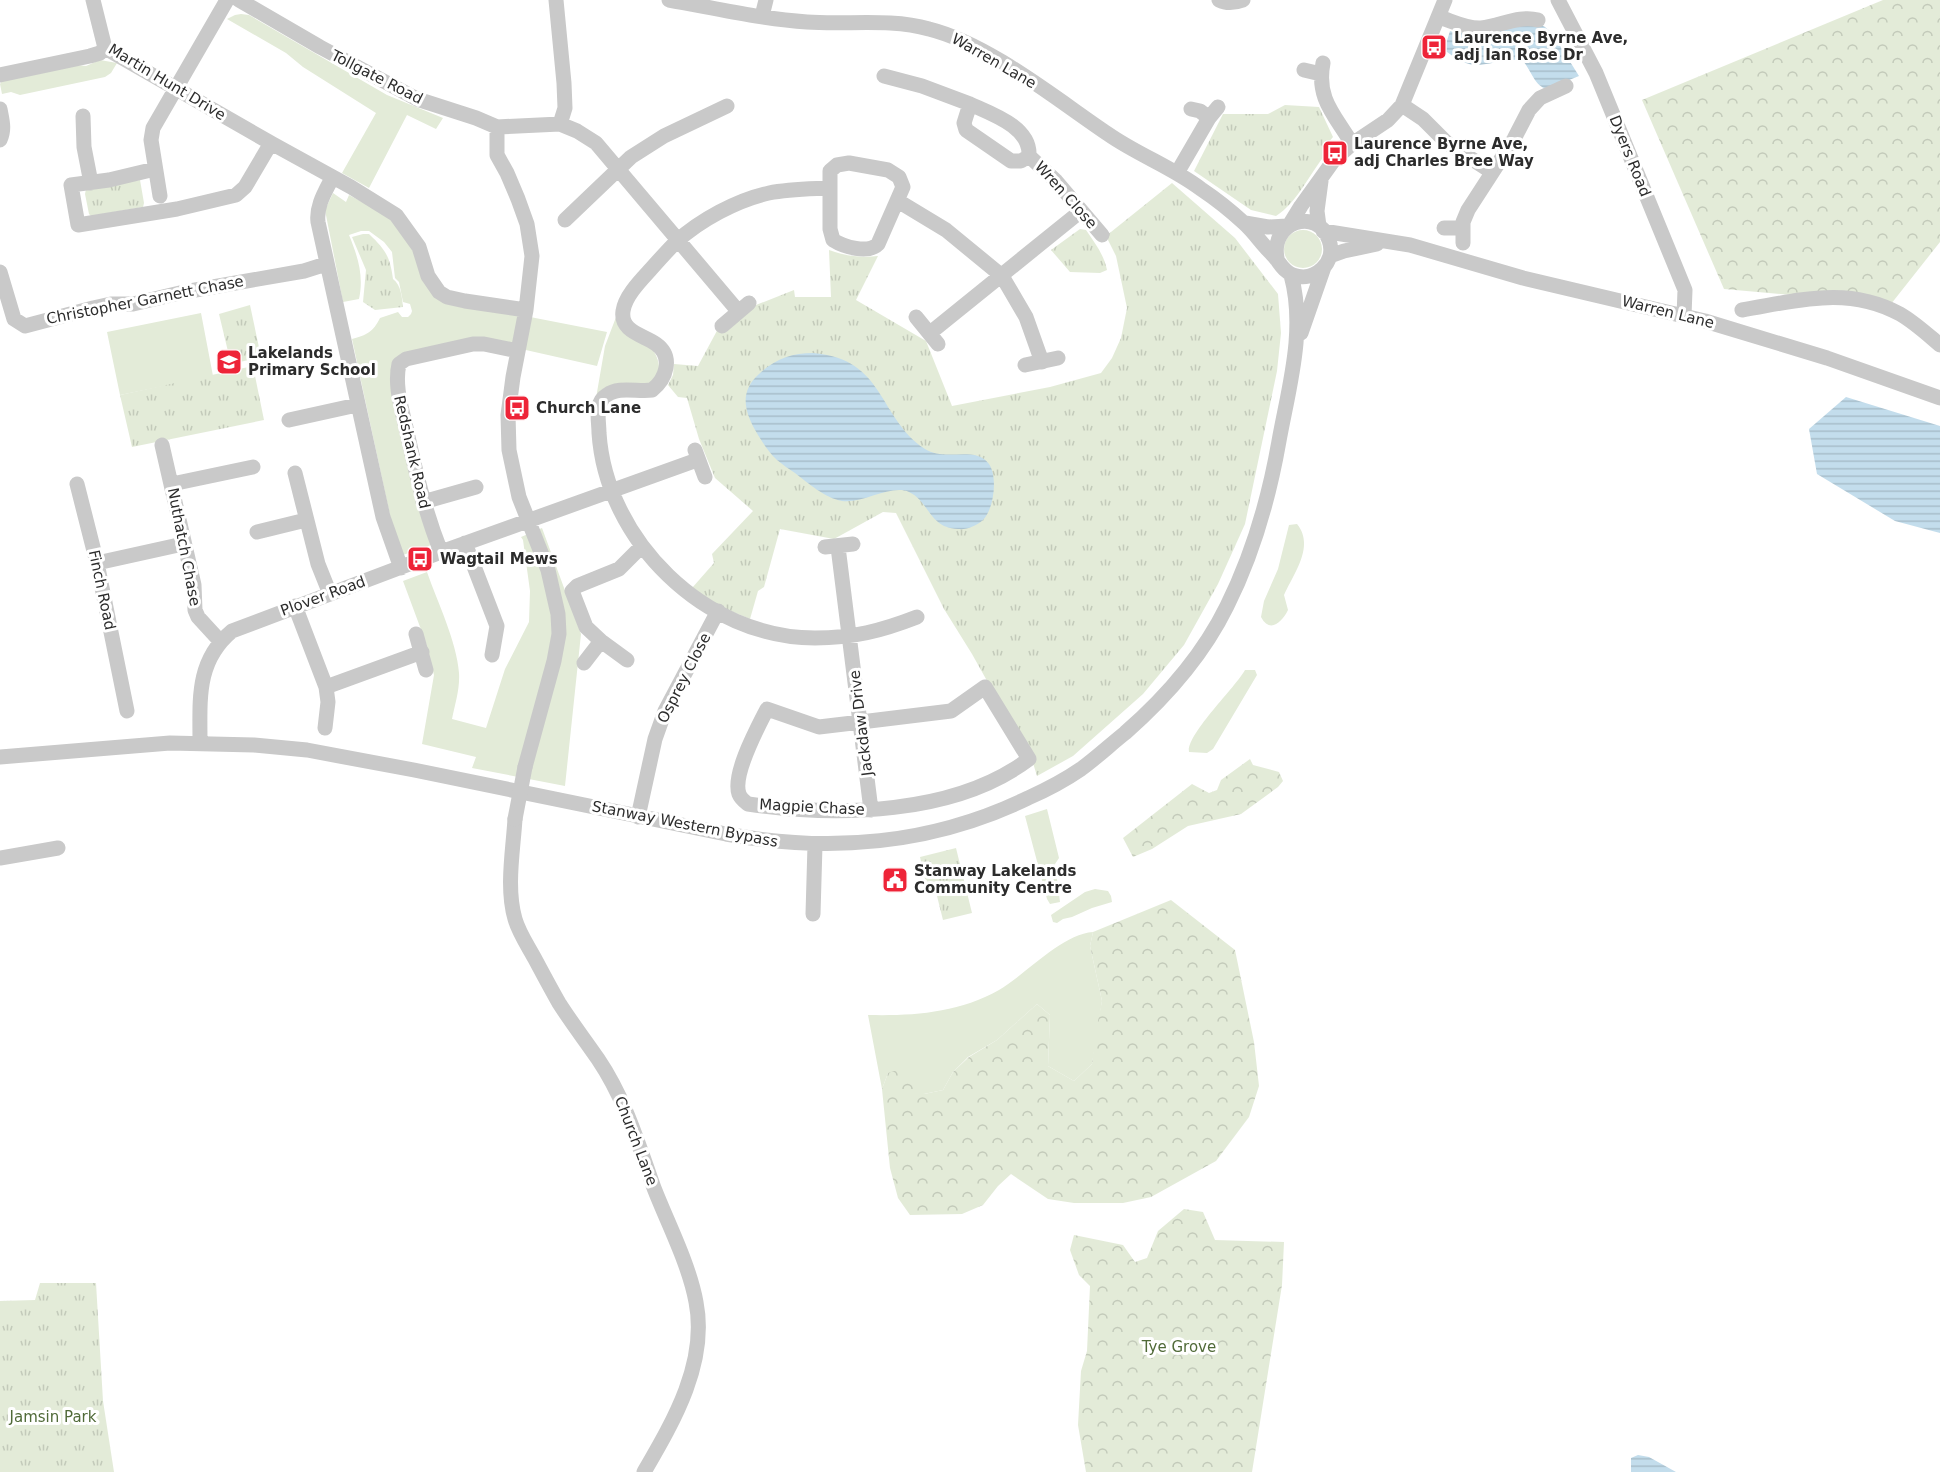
<svg xmlns="http://www.w3.org/2000/svg" width="1940" height="1472" font-family="'DejaVu Sans',sans-serif">
<defs>
<pattern id="forest-crowns" width="20" height="18" patternUnits="userSpaceOnUse" patternTransform="scale(1.5)"><rect width="20" height="18" fill="#e3ebd8"/><path d="M2 6a3 3 0 1 1 6 0M12 15a3 3 0 1 1 6 0" fill="none" stroke="#c3caba"/></pattern>
<pattern id="park-tufts" width="24" height="20" patternUnits="userSpaceOnUse" patternTransform="scale(1.5)"><rect width="24" height="20" fill="#e3ebd8"/><path d="M3 7l-1-3M5 7V3M7 7l1-3M15 17l-1-3M17 17v-4M19 17l1-3" fill="none" stroke="#c3caba"/></pattern>
<pattern id="water-rules" width="6" height="5" patternUnits="userSpaceOnUse" patternTransform="scale(1.5)"><rect width="6" height="5" fill="#c3ddec"/><path d="M0 2.5h6" fill="none" stroke="#a8becb"/></pattern>
</defs>
<rect width="100%" height="100%" fill="#fff"/>
<path fill="#e3ebd8" d="M241,14L249,15L387,95L443,118L436,129L407,115L369,188L342,173L376,113L303,67L286,53L227,19L235,15Z
M100,60L117,63L111,73L105,77L20,95L11,92L2,94L0,84L2,81L76,65L86,66Z
M333,193L346,202L349,195C361,202 375,208 387,216C408,231 417,259 424,283L525,316L607,332L597,366L481,340L399,359L434,544L403,555L391,520L352,339C367,335 373,332 380,318L398,312L402,317H408L411,314L412,311L410,304L403,302L399,282L395,278L392,252L384,242L369,231H361L349,235C358,257 364,276 359,299L343,302L325,210Z
M1284 249a19 19 0 1 1 38 0a19 19 0 1 1-38 0Z
M618,312C633,328 677,361 651,383C644,388 607,395 596,398L605,346Z
M201,313L213,376L120,395L107,332Z
M1297,524C1315,546 1294,573 1284,595L1288,610C1282,622 1270,634 1261,617L1264,601L1278,569L1289,525Z
M542,528L581,634L565,786L472,768L476,757L422,744L434,675L426,643L403,581L427,572C437,601 457,642 459,673C460,689 455,704 452,719L486,728L505,669L529,622L530,591L523,540L521,537Z
M1245,670H1255L1257,675L1213,749L1207,753L1189,752C1186,735 1235,688 1245,670Z
M1047,809L1059,858L1055,864L1060,902L1050,904L1047,899L1025,816Z
M1095,889L1108,891L1111,896L1112,902L1092,908L1072,917L1063,919L1057,923L1053,922L1051,915L1085,892Z
M1093,932L1090,946L1102,1001L1092,1064L1074,1081L1048,1066L1050,1015L1037,1004L997,1040L968,1057L953,1072L943,1090L924,1094L888,1073L882,1089L868,1015C913,1016 958,1013 999,990C1025,975 1062,934 1093,932Z"/>
<path fill="url(#forest-crowns)" d="M1883,0H1940V242L1891,304L1724,289L1642,100Z
M1250,759L1253,765L1279,772L1283,781L1278,787L1241,814L1188,826L1152,849L1133,857L1123,838L1192,784L1209,793L1217,790L1221,780Z
M1171,900L1235,950L1254,1042L1259,1086L1249,1117L1216,1161L1151,1197L1123,1203H1074L1048,1199L1011,1174L998,1186L983,1205L962,1214L910,1215L898,1198L890,1168L882,1089L888,1073L904,1068L919,1077L924,1094L943,1090L953,1072L969,1057L997,1040L1037,1004L1050,1015L1048,1066L1074,1081L1092,1064L1095,1036L1102,1001L1090,946L1093,932Z
M1184,1209L1203,1212L1215,1240L1284,1242L1282,1285L1252,1472H1086L1078,1425L1081,1371L1087,1351L1090,1286L1079,1275L1070,1250L1074,1235L1123,1245L1135,1262L1147,1258L1158,1231Z"/>
<path fill="url(#park-tufts)" d="M1285,105L1319,107L1333,137L1323,149L1326,154C1309,174 1298,202 1276,216L1251,210L1194,171L1223,114H1268Z
M140,180L144,203L143,207L91,216L89,214L85,194L86,189Z
M1172,183L1235,238L1278,294L1281,333L1277,371L1245,524L1218,584L1184,645L1143,694L1073,756L1037,776L1033,763L972,654L944,609L896,513L883,512L834,539L780,529L764,587L758,591L750,619L721,607L692,588L714,563L712,554L753,511L715,478L699,439L687,398L678,397L668,385L673,375L674,364L698,366L719,327L726,332L756,305L794,290L795,297H831L829,250C845,256 861,258 878,256L856,300L926,341L952,406L1050,387L1101,373L1112,358L1121,338L1127,308L1116,256L1106,236Z
M1080,229L1086,230C1095,243 1104,255 1107,270L1100,273L1070,272L1051,250Z
M363,234H369C386,250 390,257 393,279C401,285 402,297 403,307L375,310L363,302L366,270L352,237Z
M250,305L261,357L231,364L219,314Z
M253,366L264,420L132,447L120,395Z
M956,848L972,913L943,920L936,892L928,893L920,857Z
M40,1283H96L103,1401L114,1472H0V1301L35,1300Z"/>
<path fill="url(#water-rules)" d="M1537,23L1545,27L1552,33L1579,76L1547,89C1534,86 1531,69 1522,60C1505,58 1490,65 1474,65C1463,64 1453,56 1444,50L1450,31L1456,33L1459,29Z
M813,353C886,359 877,417 925,449C945,462 976,445 989,464C998,477 994,509 983,520C976,526 967,530 958,529C929,528 930,502 909,492C891,484 863,504 842,501C825,498 808,483 795,473C789,469 783,465 777,460C769,453 763,443 758,435C745,413 738,393 759,374C775,359 792,353 813,353Z
M1846,397L1940,426V533L1895,521L1817,474L1809,429Z
M1638,1455L1649,1457L1676,1472H1631V1458Z"/>
<g fill="none" stroke-linecap="round" stroke-linejoin="round">
<path stroke="#c9c9c9" stroke-width="15" d="M93,0L105,48L271,143L245,187L236,195L177,209L78,225L71,185L109,180L155,169
M239,0L320,47L417,99L476,118L497,127L560,124L577,131L596,143L738,311
M556,0L564,83L565,108L560,124
M669,0C714,8 761,19 807,22C847,25 890,18 929,29C989,44 1056,99 1108,134C1138,155 1172,167 1201,189C1216,199 1231,211 1244,223C1254,232 1261,243 1271,253C1279,260 1282,271 1293,275C1315,283 1337,262 1329,240C1317,206 1270,222 1277,258
M1219,0C1227,4 1235,3 1243,0
M1558,0L1596,73L1685,290L1684,316
M762,16L766,0
M1439,17C1452,21 1467,29 1481,28C1501,26 1519,15 1538,20
M1323,63C1316,99 1335,115 1352,144
M1304,70L1321,74
M0,75L90,56L100,53L105,48
M884,76L922,86L970,104
M970,104C992,114 1031,127 1029,156L1021,161H1011L966,130L964,123Z
M1402,105L1423,119L1447,143L1492,172
M0,109C2,120 5,129 0,140
M1191,109L1200,111L1209,118
M83,116L84,147L91,183
M497,127V155L507,173L518,199L527,224L532,256L526,310L513,377L508,415L509,450L519,497L548,570L558,614L559,634L554,661L525,767
M271,143L351,187L396,215L419,247L428,276L439,292L447,297L465,301L526,310
M1029,156L1056,181L1102,235
M849,163L888,170L899,177L903,187L878,244C868,254 844,247 833,240L830,229V171L837,165Z
M1177,173L1209,118L1218,107
M332,178C325,192 316,206 318,222L383,517L401,568
M829,188C809,189 789,189 769,193C737,200 700,220 676,242C667,251 659,260 651,269C641,280 625,296 623,311C620,332 644,335 656,344C674,357 666,379 652,390C638,392 618,386 607,395C594,403 599,420 599,433C606,540 705,638 815,638C853,638 881,631 917,617
M160,196L151,140L153,128L227,0
M898,201L946,230L1002,276L1026,317L1042,362
M565,220L631,157L664,136L727,106
M1245,223L1268,227L1287,226
M1290,224L1301,206L1334,160L1352,144L1388,120L1402,105L1445,0
M1319,226L1317,211L1321,181
M1444,228H1463
M1323,231L1410,245L1523,278L1705,321L1827,358L1940,398
M1463,243V222L1468,210L1514,139L1529,110L1540,98L1566,86
M1330,256L1344,251L1377,244
M0,272L14,319L25,326L93,308L111,304H133L184,292L304,271L326,264
M1742,310C1797,301 1847,285 1900,314C1914,322 1927,334 1940,345
M916,317L938,344
M722,326L749,303
M930,333L1081,211
M1301,333L1324,267
M1025,365L1058,358
M289,420L357,405
M162,445L194,585L195,610L198,617L220,641
M695,450L705,477
M295,473L318,564L330,594
M77,484L97,563L127,711
M172,484L253,467
M423,502L476,487
M257,532L306,520
M465,543L497,626L492,655
M825,547L853,544
M838,547L871,810
M441,552C425,512 416,473 407,432C402,409 394,386 399,364L406,359L473,344H484L518,351
M97,563L183,544
M295,606L326,687L328,702L325,728
M416,634L426,670
M627,660L601,641L586,627L572,591L577,586L619,569L642,546
M584,663L601,641
M326,687L422,652
M985,687L1029,759C955,815 837,817 748,804C744,801 741,799 739,794C732,774 758,727 767,709L819,727L861,722L951,711Z
M200,742C200,699 196,661 232,631L441,552L697,460
M0,757L170,743L254,745L307,750L414,770L726,834C831,853 931,845 1028,798C1046,790 1065,780 1081,769C1096,758 1110,745 1125,733C1165,698 1203,655 1227,606C1253,554 1269,498 1279,441C1289,386 1306,330 1291,275
M638,817L655,739L665,711L718,611
M515,819C513,851 506,888 515,919C519,933 528,946 535,959C543,974 551,989 559,1003C571,1022 585,1040 598,1059C625,1099 638,1143 654,1188C668,1224 689,1264 696,1302C708,1363 673,1422 644,1472
M0,858L58,848
M813,914L815,845"/>
<path stroke="#c9c9c9" stroke-width="15" d="M515,819L525,767"/>
</g>
<defs>
<g id="bus-square" transform="scale(1.35)"><rect x="-9" y="-9" width="18" height="18" rx="4" fill="#ee2438" stroke="#fff"/><path d="M-5-6H5V4H4V6H2V4H-2V6H-4V4H-5ZM-3.5-4V0h7V-4ZM-3.5 1.2v1.5H-2V1.2ZM2 1.2v1.5H3.5V1.2Z" fill="#fff"/></g>
<g id="school-square" transform="scale(1.35)"><rect x="-9" y="-9" width="18" height="18" rx="4" fill="#ee2438" stroke="#fff"/><path d="M0-5L7-2L0 1L-7-2ZM-4 1L0 2.5L4 1V4Q0 6-4 4Z" fill="#fff"/></g>
<g id="civic-square" transform="scale(1.35)"><rect x="-9" y="-9" width="18" height="18" rx="4" fill="#ee2438" stroke="#fff"/><path d="M-.6-6.5H3V-4.5H.6V-3L4-1V1h2V6H-6V1h2V-1L-.6-3ZM-1.2 2.5V6h2.4V2.5Z" fill="#fff"/></g>
</defs>
<g fill-rule="evenodd">
<use href="#bus-square" x="1434" y="47"/>
<use href="#bus-square" x="1335" y="153"/>
<use href="#school-square" x="229" y="362"/>
<use href="#bus-square" x="517" y="408"/>
<use href="#bus-square" x="420" y="559"/>
<use href="#civic-square" x="895" y="880"/>
</g>
<g text-anchor="middle" stroke-width="6" stroke-linejoin="round" paint-order="stroke">
<g font-size="15" font-weight="bold" fill="#2c2c2c" stroke="#fff" text-anchor="start">
<text x="1454" y="43">Laurence Byrne Ave,<tspan x="1454" dy="17">adj Ian Rose Dr</tspan></text>
<text x="1354" y="149">Laurence Byrne Ave,<tspan x="1354" dy="17">adj Charles Bree Way</tspan></text>
<text x="248" y="358">Lakelands<tspan x="248" dy="17">Primary School</tspan></text>
<text x="536" y="413">Church Lane</text>
<text x="440" y="564">Wagtail Mews</text>
<text x="914" y="876">Stanway Lakelands<tspan x="914" dy="17">Community Centre</tspan></text>
</g>
<g font-size="15" fill="#2c2c2c" stroke="#fff">
<text transform="translate(994 61) rotate(30)" y="5">Warren Lane</text>
<text transform="translate(377 77) rotate(27)" y="5">Tollgate Road</text>
<text transform="translate(167 82) rotate(31)" y="5">Martin Hunt Drive</text>
<text transform="translate(1630 156) rotate(68)" y="5">Dyers Road</text>
<text transform="translate(1066 195) rotate(48)" y="5">Wren Close</text>
<text transform="translate(145 300) rotate(-11)" y="5">Christopher Garnett Chase</text>
<text transform="translate(1668 312) rotate(14)" y="5">Warren Lane</text>
<text transform="translate(412 452) rotate(77)" y="5">Redshank Road</text>
<text transform="translate(184 547) rotate(79)" y="5">Nuthatch Chase</text>
<text transform="translate(102 590) rotate(78)" y="5">Finch Road</text>
<text transform="translate(323 596) rotate(-20)" y="5">Plover Road</text>
<text transform="translate(684 678) rotate(-63)" y="5">Osprey Close</text>
<text transform="translate(861 723) rotate(-97)" y="5">Jackdaw Drive</text>
<text transform="translate(812 807) rotate(3)" y="5">Magpie Chase</text>
<text transform="translate(685 824) rotate(11)" y="5">Stanway Western Bypass</text>
<text transform="translate(636 1141) rotate(69)" y="5">Church Lane</text>
</g>
<g font-size="15" fill="#506a38" stroke="#fff">
<text x="1179" y="1352">Tye Grove</text>
<text x="53" y="1422">Jamsin Park</text>
</g>
</g>
</svg>
